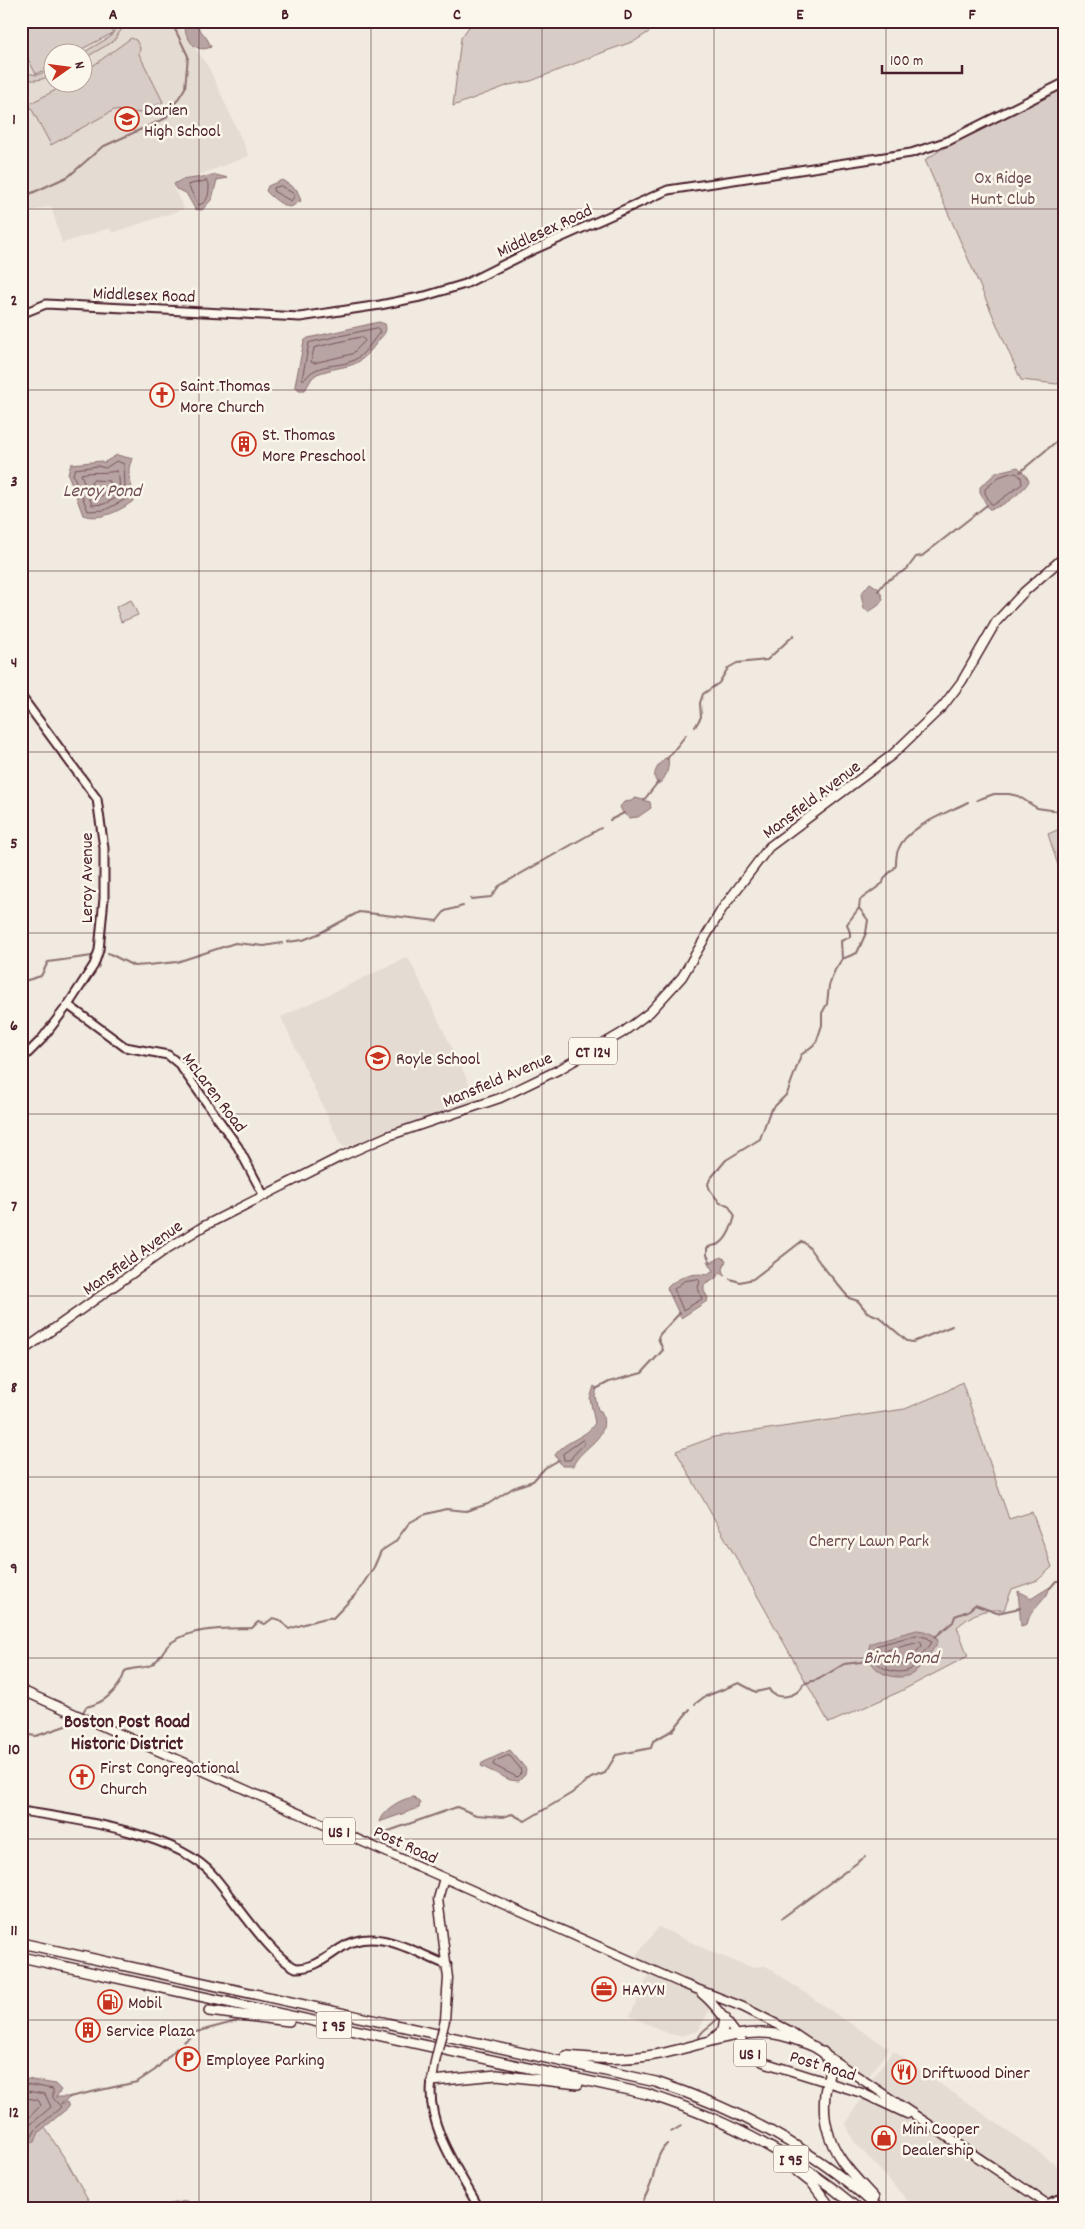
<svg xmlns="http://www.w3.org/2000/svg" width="1085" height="2229" font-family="Dekko,sans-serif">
<rect width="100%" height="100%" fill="#f0eae0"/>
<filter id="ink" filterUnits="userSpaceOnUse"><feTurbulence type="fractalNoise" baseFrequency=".02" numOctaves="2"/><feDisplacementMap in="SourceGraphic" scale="10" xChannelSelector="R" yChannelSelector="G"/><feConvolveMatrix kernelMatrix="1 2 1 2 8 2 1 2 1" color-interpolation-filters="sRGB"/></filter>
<g filter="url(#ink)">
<path fill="#e4dbd2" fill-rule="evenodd" d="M21,21H176L209,68L249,156L172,185L184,209L112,233L110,228L62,243L51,206L21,214ZM52,52H82V82H52Z
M408,957L477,1100L345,1147L340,1143L281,1017Z
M659,1927L718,1955L751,1967L766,1966L837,2015L889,2048L867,2079L718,1995L698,2031L680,2036L670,2034L630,2016L652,1968L633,1959Z
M893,2051L1064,2170V2208H914L853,2140L846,2124L873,2078Z"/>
<path fill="#d8ccc6" stroke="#917678" d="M21,21H107L113,33L76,52H52V65L36,74L21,46Z
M120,21H125V24L114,41L83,59V53L110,37Z
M473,21H666L635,41L609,50L531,81L509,85L453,106L461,38Z
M131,38L136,40L140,48L139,54L163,102L140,113L114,110L51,145L29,104L69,83L82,82L83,73Z
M52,69V75C42,80 33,82 21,78V72L37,75Z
M1064,88V381L1057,384L1021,380L925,160L945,147Z
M131,600L138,615L121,622L116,607Z
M1064,827V884L1048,834Z
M962,1382L1009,1519L1032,1512L1052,1567L1038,1580L1012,1589L1004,1610C982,1609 974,1613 957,1627L968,1656L899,1692L829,1723L676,1451L714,1437L905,1409L945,1392Z
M21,2105L31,2106L67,2162L93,2208H21Z
M187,2201L189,2208H148Z"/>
<path fill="#b8a4a2" stroke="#8c6f72" d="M182,21H195C197,29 207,35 211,47C192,55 186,35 182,21Z
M216,175L228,178L217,180L212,199L202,210L195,209L186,193L176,189L174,184L181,180Z
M282,180L297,190L301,201C296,202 295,206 290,207C284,207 270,196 266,191L268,186Z
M379,322L385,324C388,332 383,335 378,341C355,373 350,362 317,374L312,378L305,390H299L295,386L304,341L308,338Z
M117,455L133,459C123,471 135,487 133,501C120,511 100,521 83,515L68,474L71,464L102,461L103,463Z
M1018,467L1025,474L1029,481C1024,492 1000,509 989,509L980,493V487L997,472Z
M870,583L879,589L883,599L879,605L869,612L864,609L861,594Z
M665,758H668C670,766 666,780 658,784C650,775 658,765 665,758Z
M636,798L650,802L651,808L638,817L629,818L623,813L620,807L624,802L631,801Z
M721,1257L726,1260L723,1269L725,1276L720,1272L715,1279L704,1285V1291L708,1298L707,1301L681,1318L667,1288C677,1277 693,1272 708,1275L713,1271L707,1261H714Z
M594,1386L597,1388L595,1396L598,1410L601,1411C613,1439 581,1446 573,1466H562L555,1455C565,1440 587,1438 595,1423L590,1399Z
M1050,1587L1047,1595L1030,1615L1027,1624L1021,1626L1018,1591L1032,1598Z
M917,1630L924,1631L936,1636L938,1641C936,1647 917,1672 912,1674C892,1684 862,1668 870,1644C875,1641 909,1632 917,1630Z
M510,1750L526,1769L525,1775L519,1781L510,1780L481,1766L482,1763Z
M414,1797L420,1803L419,1808L379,1822C382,1810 402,1798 414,1797Z
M21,2078L55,2084L61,2090L56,2097H71L60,2104L67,2102L69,2107L39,2132L35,2142L21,2146Z"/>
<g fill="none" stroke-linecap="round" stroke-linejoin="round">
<path stroke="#76545b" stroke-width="1" d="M207,181L209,184C209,192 209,203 198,205L188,185Z
M281,186L294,194V197L291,201L273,191L274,188Z
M378,328L380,332C373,340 366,353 356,359C339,369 318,361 305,379H302L309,343Z
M362,337L365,341L352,354L314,363L311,362L314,348Z
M117,461L124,464L125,486L128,498L105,510L88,511L73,474L75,469L98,466L105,468Z
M116,471L119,478L120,496L104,504L92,505L81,474C93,471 104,474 116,471Z
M1011,473H1016L1021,477L1022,484L995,504H991L985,493V489L999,477Z
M93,480L110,481L111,493L97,497L91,483Z
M698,1279L700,1281L698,1288L702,1299L683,1310L674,1289L684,1281Z
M583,1440L585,1443C580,1449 574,1453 570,1460H564L563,1454Z
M917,1635L928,1638L932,1642C929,1648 924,1651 920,1656C916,1660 915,1666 911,1669C897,1678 864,1665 876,1646Z
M921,1642L922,1646L904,1665L887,1663L880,1655L881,1652Z
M507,1756H510L520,1768L521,1773L517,1777L493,1765L494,1762Z
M21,2083L53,2089V2098L61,2107L36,2129L31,2138L21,2141
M21,2090L45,2094L51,2107L31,2124L27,2133L21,2134
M21,2097L38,2100L41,2105L21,2126"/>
<path stroke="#8c6f72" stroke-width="2" d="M21,198L69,176L102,147L166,118L185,88L188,56L171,21
M1020,472L1064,435
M878,591L885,582L907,569L916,557L922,556L987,505
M695,727L701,717L700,703L703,694L719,683L728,668L737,663L767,660L794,635
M667,759L686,735
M644,800L658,782
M977,800L994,794H1009L1018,796L1037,808L1064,812
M610,820L624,813
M471,899L491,897L499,886L601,828
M287,942L303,940L318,934L359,912L437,921L445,911L463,906
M108,953L134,966L148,965L177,962L235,943L264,946L282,943
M842,959L841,941L850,937V933L847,924L859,908
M21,982L41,976L48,962L92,956
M711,1263L707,1255V1248C711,1245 715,1246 719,1244C727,1240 733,1224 735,1216L728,1205L720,1203L710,1190L708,1184L710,1179L726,1160L760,1139L770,1111L787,1094L801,1055L816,1043L822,1025V1013L827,1004L829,986L835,970L842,959L857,953L866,933L868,920L859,908L860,900L883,883C884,873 894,872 896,865C896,860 896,855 898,850C906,827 947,813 968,802
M730,1279L740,1282L753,1279L802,1241L808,1246L820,1263L849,1298L858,1301L867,1312L879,1317L907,1341L913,1342L952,1326
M596,1389L609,1382L642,1373L663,1350L658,1338L660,1334L680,1313
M1050,1588L1056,1581H1064
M935,1637L953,1622L955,1616L968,1611L975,1605L997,1613L1020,1608
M695,1704L704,1697L739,1683L756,1692L769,1689C774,1701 799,1698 803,1684L819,1679L844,1664L861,1662L869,1659
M82,1714L86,1707C105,1703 120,1689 125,1671C133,1667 144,1669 151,1665C161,1660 163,1647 172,1642C195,1627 226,1629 252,1628L258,1622L265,1624L273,1618L280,1620L289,1629C300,1626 325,1616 333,1618L357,1593L374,1567L381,1551L395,1542L409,1523L423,1515L446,1509L466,1511L488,1504L513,1488L533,1481L545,1468L559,1460
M21,1734L36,1736L77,1722L79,1718
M380,1834L457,1807L476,1815L503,1817L512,1814L525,1821L572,1793L591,1778L605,1773L616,1755L651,1748L653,1741L673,1730L690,1709
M782,1918L865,1857
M699,2037C703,2028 711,2027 717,2019
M184,2042L196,2032L241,2020
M69,2097L137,2082L155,2070L177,2048
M671,2132L681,2126
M640,2208C644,2198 651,2187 653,2177C655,2166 658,2152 667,2144"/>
<g stroke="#4a1f2b" stroke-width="11">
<path id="secondary" d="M21,314L46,304L300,317L380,305L425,296L465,284L533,250L668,190L911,153L948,141L1064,83
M21,696L97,799L104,848V898L99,950L94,965L68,1005L41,1040L21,1060
M68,1005L125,1047L168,1055L179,1064L238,1147L264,1196
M21,1811C74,1819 177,1833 213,1875C234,1899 270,1956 296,1968C316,1968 325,1958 341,1948C374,1925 414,1952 447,1965
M432,2081C425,2125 459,2171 479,2208
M1047,2204L1064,2197"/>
</g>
<g stroke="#4a1f2b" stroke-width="11">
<path id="primary" d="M21,1352L168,1248L204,1226L340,1157L388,1136L500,1098L560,1069L622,1033L650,1012L682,977L722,909L769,847L892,755L943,706L962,681L996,622L1024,592L1064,557
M21,1690L681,1983L743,2007L790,2031L1053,2208
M444,1878L438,1899L448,1978L445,2020
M702,1994C727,2014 737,2044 763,2062L862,2093L907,2114
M432,2081L435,2062"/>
</g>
<g stroke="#4a1f2b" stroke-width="12">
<path id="highway" d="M21,1943L656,2082C738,2109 814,2149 878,2208
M21,1957L647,2094C724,2118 795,2155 857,2208
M209,2011L289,2021
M712,2040L723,2030L725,2018
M823,2052C835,2066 827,2078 825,2093C824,2104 824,2117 827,2128C834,2158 854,2176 874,2198
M566,2056C595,2059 625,2060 654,2055C693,2049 735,2028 775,2034C789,2036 802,2042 815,2047
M432,2081L497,2075L578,2084
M789,2165L813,2184L831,2208"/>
</g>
<use href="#secondary" stroke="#fbf7ec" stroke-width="7"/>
<use href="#primary" stroke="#fbf7ec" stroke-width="8"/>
<use href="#highway" stroke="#fbf7ec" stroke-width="9"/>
<g stroke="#4a1f2b" stroke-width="11" stroke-linecap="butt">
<path id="primary-bridge" d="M435,2062L445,2020"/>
</g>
<use href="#primary-bridge" stroke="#fbf7ec" stroke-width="8"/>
</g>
</g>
<path fill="none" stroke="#4a1f2b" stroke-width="1" stroke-opacity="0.55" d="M199,21V2208M371,21V2208M542,21V2208M714,21V2208M886,21V2208M21,209H1064M21,390H1064M21,571H1064M21,752H1064M21,933H1064M21,1114H1064M21,1296H1064M21,1477H1064M21,1658H1064M21,1839H1064M21,2020H1064"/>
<defs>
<g id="school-ring" transform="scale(1.25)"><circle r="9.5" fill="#fbf7ec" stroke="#c8321e" stroke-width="1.5"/><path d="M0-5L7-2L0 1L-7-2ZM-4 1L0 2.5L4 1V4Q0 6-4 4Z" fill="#c8321e"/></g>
<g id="church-ring" transform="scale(1.25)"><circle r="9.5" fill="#fbf7ec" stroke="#c8321e" stroke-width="1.5"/><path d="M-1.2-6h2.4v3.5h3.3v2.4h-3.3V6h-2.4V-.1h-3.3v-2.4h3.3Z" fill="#c8321e"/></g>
<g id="building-ring" transform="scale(1.25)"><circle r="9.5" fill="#fbf7ec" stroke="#c8321e" stroke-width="1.5"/><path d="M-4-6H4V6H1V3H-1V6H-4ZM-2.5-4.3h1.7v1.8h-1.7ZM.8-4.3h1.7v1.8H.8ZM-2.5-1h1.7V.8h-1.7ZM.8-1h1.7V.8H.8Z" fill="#c8321e"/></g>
<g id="office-ring" transform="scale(1.25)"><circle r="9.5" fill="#fbf7ec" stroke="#c8321e" stroke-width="1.5"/><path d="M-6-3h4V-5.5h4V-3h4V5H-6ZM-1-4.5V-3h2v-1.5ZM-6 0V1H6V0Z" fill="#c8321e"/></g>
<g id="fuel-ring" transform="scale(1.25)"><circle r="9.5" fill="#fbf7ec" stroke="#c8321e" stroke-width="1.5"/><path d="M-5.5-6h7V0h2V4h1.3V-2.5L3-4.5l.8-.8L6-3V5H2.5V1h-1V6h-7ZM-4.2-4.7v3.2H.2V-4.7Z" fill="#c8321e"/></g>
<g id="parking-ring" transform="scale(1.25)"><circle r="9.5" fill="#fbf7ec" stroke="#c8321e" stroke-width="1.5"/><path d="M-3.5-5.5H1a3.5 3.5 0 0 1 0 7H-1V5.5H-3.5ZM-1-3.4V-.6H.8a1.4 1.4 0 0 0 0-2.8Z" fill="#c8321e"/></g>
<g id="restaurant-ring" transform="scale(1.25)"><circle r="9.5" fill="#fbf7ec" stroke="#c8321e" stroke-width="1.5"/><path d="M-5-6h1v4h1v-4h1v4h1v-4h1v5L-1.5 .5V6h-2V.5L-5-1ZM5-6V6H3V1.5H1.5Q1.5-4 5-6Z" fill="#c8321e"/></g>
<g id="shop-ring" transform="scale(1.25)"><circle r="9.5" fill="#fbf7ec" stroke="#c8321e" stroke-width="1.5"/><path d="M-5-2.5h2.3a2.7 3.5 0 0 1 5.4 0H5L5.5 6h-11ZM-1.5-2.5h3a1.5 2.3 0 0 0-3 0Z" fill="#c8321e"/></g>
</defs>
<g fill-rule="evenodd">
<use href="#school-ring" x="127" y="119"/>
<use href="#church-ring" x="162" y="395"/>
<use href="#building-ring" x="244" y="444"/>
<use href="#school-ring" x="378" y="1058"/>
<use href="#church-ring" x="82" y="1777"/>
<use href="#office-ring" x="604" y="1989"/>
<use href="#fuel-ring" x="110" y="2002"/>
<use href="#building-ring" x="88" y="2030"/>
<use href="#parking-ring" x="188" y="2059"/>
<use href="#restaurant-ring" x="904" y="2072"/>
<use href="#shop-ring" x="884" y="2138"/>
</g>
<g text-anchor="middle" stroke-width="5" stroke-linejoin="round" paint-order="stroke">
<g fill="#fbf7ec" stroke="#7f6065" stroke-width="1">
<rect x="569" y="1037.5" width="48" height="27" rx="4"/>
<rect x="323" y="1817.5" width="32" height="27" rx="4"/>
<rect x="316.5" y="2011.5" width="35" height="27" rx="4"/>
<rect x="734" y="2039.5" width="32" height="27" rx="4"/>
<rect x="773.5" y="2145.5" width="35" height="27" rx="4"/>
</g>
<g font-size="16" font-weight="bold" fill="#4a1f2b">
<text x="593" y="1057">CT 124</text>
<text x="339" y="1837">US 1</text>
<text x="334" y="2031">I 95</text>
<text x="750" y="2059">US 1</text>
<text x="791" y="2165">I 95</text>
</g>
<g font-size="18" fill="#4a1f2b" stroke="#fbf7ec" text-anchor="start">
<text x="144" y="115">Darien<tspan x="144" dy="21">High School</tspan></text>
<text x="180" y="391">Saint Thomas<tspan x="180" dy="21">More Church</tspan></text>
<text x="262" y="440">St. Thomas<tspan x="262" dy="21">More Preschool</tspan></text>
<text x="396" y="1064">Royle School</text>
<text x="100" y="1773">First Congregational<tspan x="100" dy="21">Church</tspan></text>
<text x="622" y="1995">HAYVN</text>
<text x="128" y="2008">Mobil</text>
<text x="106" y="2036">Service Plaza</text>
<text x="206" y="2065">Employee Parking</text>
<text x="922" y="2078">Driftwood Diner</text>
<text x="902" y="2134">Mini Cooper<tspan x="902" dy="21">Dealership</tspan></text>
</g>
<g font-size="18" fill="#6e4a52" stroke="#fbf7ec">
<text x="1003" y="183">Ox Ridge<tspan x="1003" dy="21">Hunt Club</tspan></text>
<text x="869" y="1546">Cherry Lawn Park</text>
</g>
<g font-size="18" fill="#4a1f2b" stroke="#fbf7ec">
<text transform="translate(544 230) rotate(-25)" y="6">Middlesex Road</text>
<text transform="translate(144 294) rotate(2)" y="6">Middlesex Road</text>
<text transform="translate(811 799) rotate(-37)" y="6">Mansfield Avenue</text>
<text transform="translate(86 878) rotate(-90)" y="6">Leroy Avenue</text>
<text transform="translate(497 1079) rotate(-23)" y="6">Mansfield Avenue</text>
<text transform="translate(215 1092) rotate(53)" y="6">McLaren Road</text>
<text transform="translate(132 1257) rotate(-35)" y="6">Mansfield Avenue</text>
<text transform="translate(406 1844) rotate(25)" y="6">Post Road</text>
<text transform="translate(823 2065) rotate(17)" y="6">Post Road</text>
</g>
<g font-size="19" font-style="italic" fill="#704e55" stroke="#fbf7ec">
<text x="102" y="496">Leroy Pond</text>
<text x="901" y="1663">Birch Pond</text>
</g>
<g font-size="19" font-weight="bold" fill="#4a1f2b" stroke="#fbf7ec">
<text x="127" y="1727">Boston Post Road<tspan x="127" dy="22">Historic District</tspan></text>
</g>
</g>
<rect width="1085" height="2229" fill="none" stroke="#fbf7ec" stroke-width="55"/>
<g transform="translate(68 68) rotate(76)"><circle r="24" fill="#fbf7ec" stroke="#b4a19f"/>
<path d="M0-4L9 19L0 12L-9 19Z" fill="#c8321e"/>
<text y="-8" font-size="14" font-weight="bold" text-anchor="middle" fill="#4a1f2b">N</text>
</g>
<path d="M882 65v8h80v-8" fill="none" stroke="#4a1f2b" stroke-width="2.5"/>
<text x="890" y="65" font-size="15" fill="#4a1f2b" stroke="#fbf7ec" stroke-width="4" paint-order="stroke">100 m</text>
<rect x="28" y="28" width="1030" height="2174" fill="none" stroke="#4a1f2b" stroke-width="2"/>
<g font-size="16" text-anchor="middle" font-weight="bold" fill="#4a1f2b">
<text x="113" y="19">A</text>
<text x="285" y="19">B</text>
<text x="457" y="19">C</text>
<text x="628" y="19">D</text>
<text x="800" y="19">E</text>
<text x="972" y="19">F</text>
<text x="14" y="124">1</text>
<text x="14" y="305">2</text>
<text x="14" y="486">3</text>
<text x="14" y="667">4</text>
<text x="14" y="848">5</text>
<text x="14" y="1030">6</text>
<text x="14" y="1211">7</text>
<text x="14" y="1392">8</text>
<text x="14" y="1573">9</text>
<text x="14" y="1754">10</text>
<text x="14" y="1935">11</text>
<text x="14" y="2117">12</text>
</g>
</svg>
